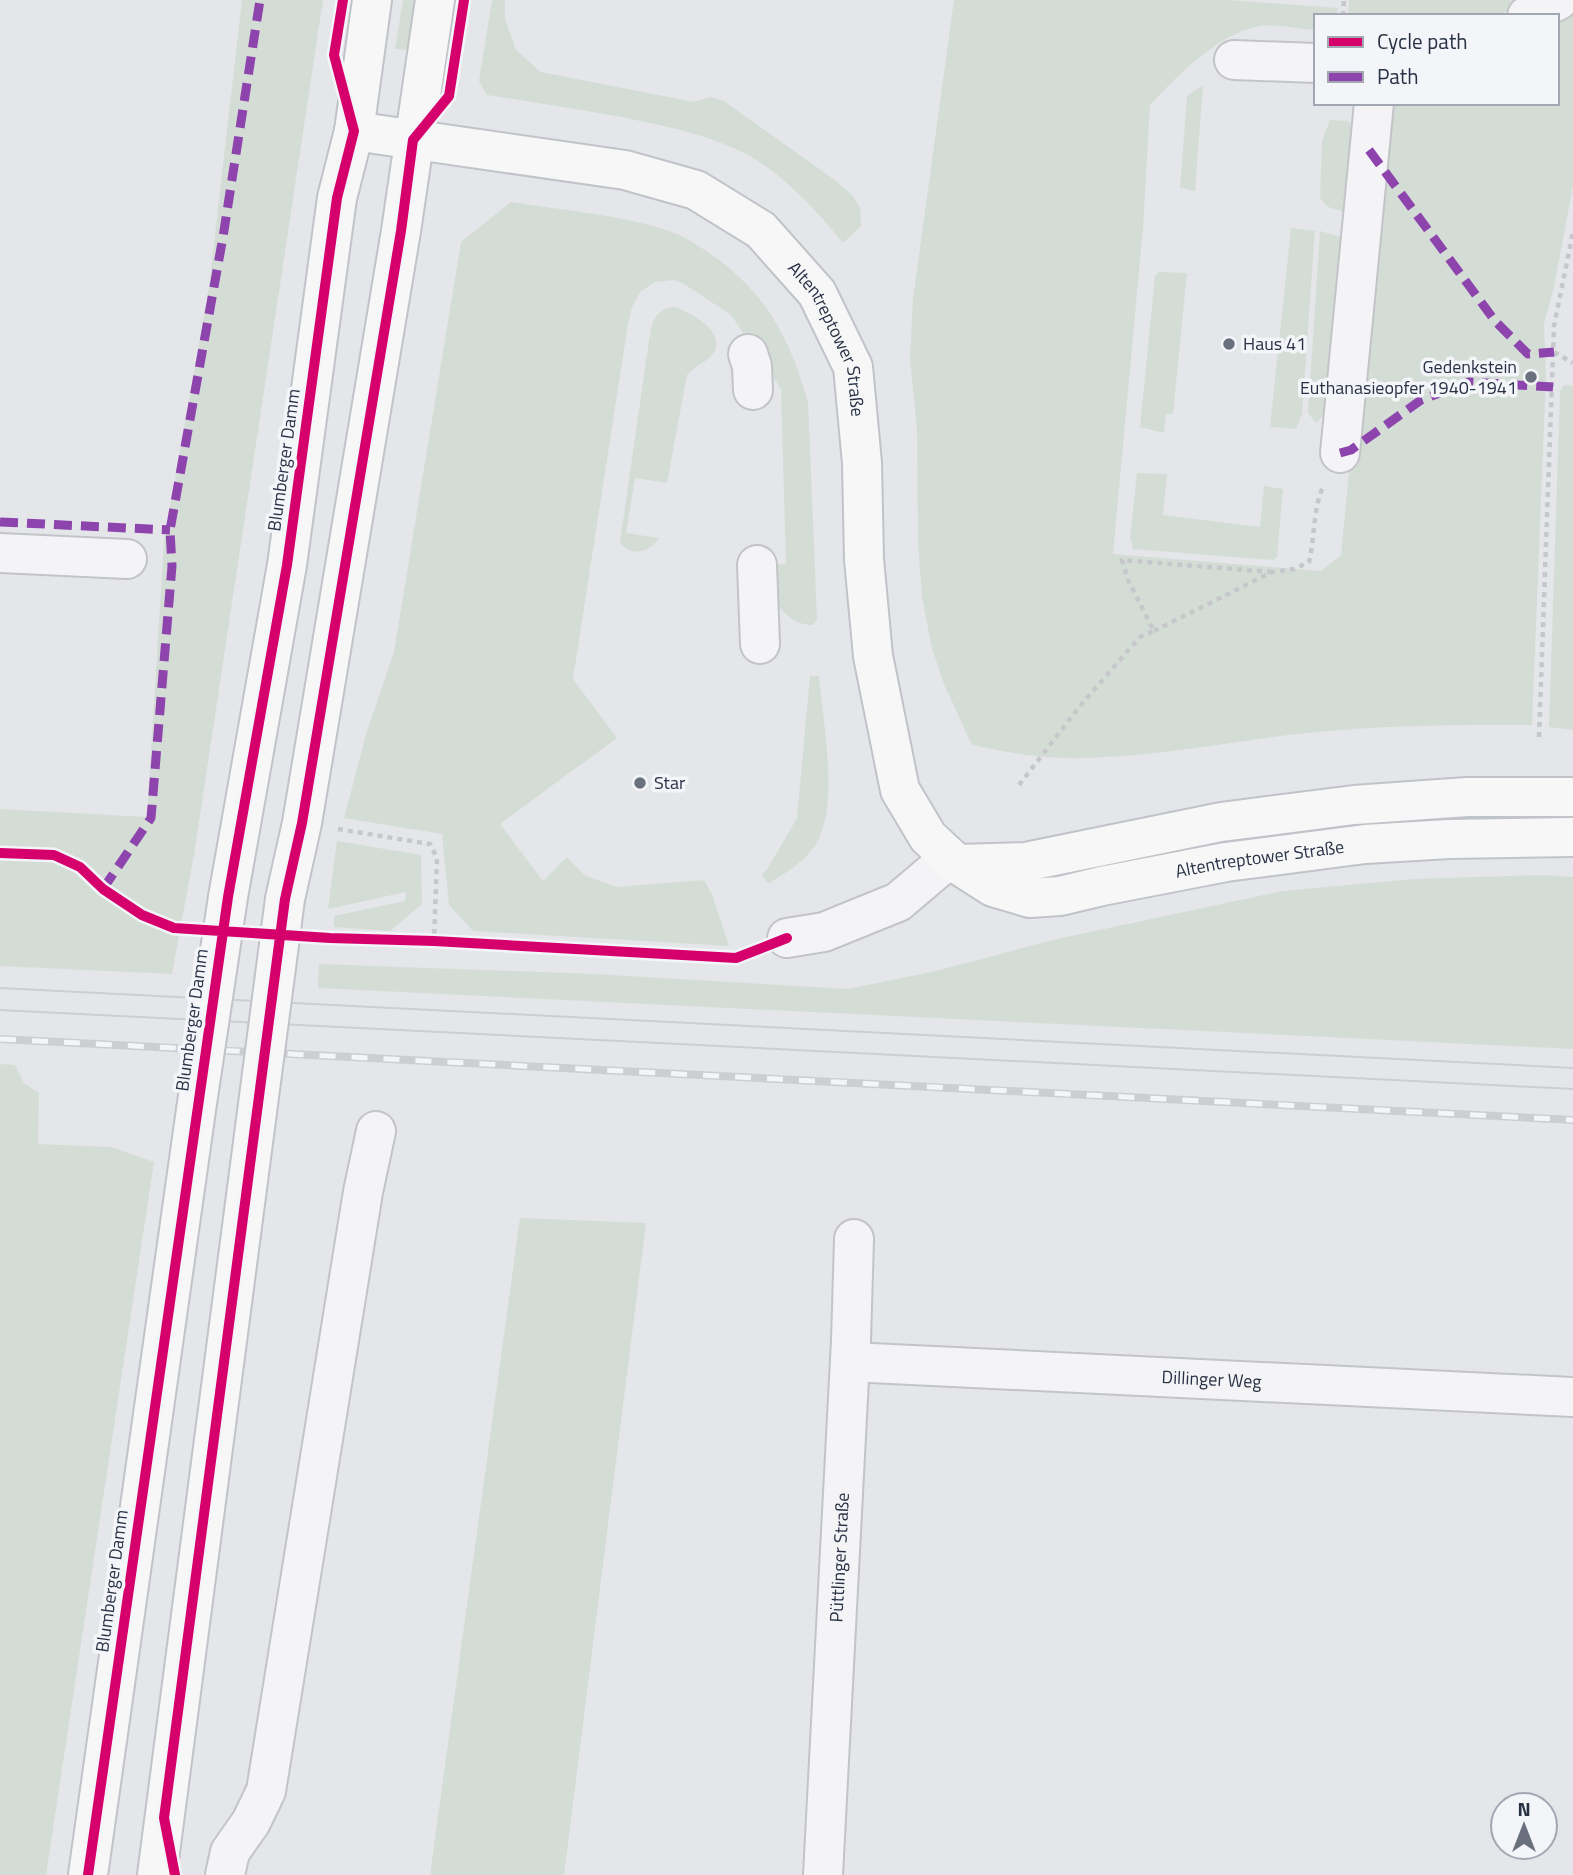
<svg xmlns="http://www.w3.org/2000/svg" width="1573" height="1875" font-family="'Titillium Web',sans-serif">
<rect width="100%" height="100%" fill="#e5e6ea"/>
<path fill="#d4ddd5" d="M242,0H323L194,855L172,974L0,966V809L147,817L164,541L209,287Z
M403,0H419L412,50L395,49Z
M492,0H505V19L516,50L541,72L694,102L710,97L724,101L835,180L853,196L860,208L861,226L843,243C816,210 784,175 746,154C717,139 686,131 655,124C599,112 543,104 487,95L479,81Z
M954,0H1227L1338,8L1337,16H1316V30C1298,29 1278,24 1261,26C1221,31 1176,77 1150,105L1143,228L1113,554L1321,571L1341,555L1383,121L1398,103H1557V16L1573,2V186L1554,287L1544,324L1546,376L1532,725C1465,725 1397,725 1330,731C1240,738 1152,760 1061,758C1031,757 1001,751 972,745L944,684L932,649L922,597L918,543L917,430L910,358L913,299Z
M1349,0H1522L1499,16H1348Z
M1203,85L1195,191L1180,188L1187,96Z
M1330,120L1348,121L1361,136L1356,215L1328,207L1320,198L1322,141Z
M511,202C561,210 615,214 663,229C684,235 702,248 719,260C770,299 791,342 808,402L817,619L813,625C795,626 776,610 774,592C773,583 774,573 775,564H786L781,389L770,372L731,315L684,284L673,280L655,282L640,292L632,307L628,324L573,679L617,738L500,824L543,881L567,857L586,876L617,887L704,880L712,894L729,946L473,931L449,905L442,834L344,818L367,731L394,652L461,242Z
M1291,228L1315,231L1302,414L1296,429L1270,427Z
M1320,231L1353,240L1330,409L1316,423L1308,413Z
M1159,272L1187,273L1173,414H1166L1164,433L1140,427L1155,276Z
M675,307C693,313 733,336 709,358C702,364 694,367 687,375L667,483L635,478L626,533L659,538C651,552 629,558 620,542L651,327C656,314 661,308 675,307Z
M1564,385L1573,386V730L1549,727L1560,391Z
M1137,473L1167,474L1163,515L1260,527L1264,486L1283,489L1277,557L1273,560L1133,549L1130,537Z
M810,676H819C823,721 839,804 817,842C806,862 786,872 768,884L761,874L766,871L797,818Z
M337,841L421,855L422,904L390,931L334,927V916L405,901L406,892L328,909Z
M1545,875L1573,877V1049L318,988L319,964L594,974L848,989L936,971L1057,939L1283,891L1413,879Z
M0,1064L15,1065L24,1083L39,1093L38,1144L111,1147L154,1162L46,1875H0Z
M520,1218L646,1223L564,1875H430Z"/>
<g fill="none" stroke-linecap="round" stroke-linejoin="round">
<g stroke="#c3c4c8" stroke-width="42">
<g id="minor">
<path d="M1527,16L1559,0"/>
<path d="M1234,60L1316,63"/>
<path d="M748,354L752,366L753,390"/>
<path d="M1340,453L1374,103"/>
<path d="M0,553L127,559"/>
<path d="M757,565L760,644"/>
<path d="M787,938L824,932L898,902L950,858"/>
<path id="s1" d="M850,1362L1573,1397"/>
<path d="M225,1875L230,1852L251,1822L266,1791L363,1192L376,1131"/>
<path id="s2" d="M823,1875L851,1341L854,1239"/>
</g>
</g>
<g stroke="#c0c3c8" stroke-width="42">
<g id="major">
<path id="s3" d="M354,131L625,170L696,190L761,230L817,293L853,367L862,463L864,559L873,656L900,790L928,837L957,864L993,887L1030,898L1060,896L1102,886L1226,862L1365,844L1449,839L1573,837"/>
<path d="M957,864L1025,862L1221,822L1354,805L1467,797H1573"/>
<path d="M228,897L287,565L337,198L354,131L372,0"/>
<path d="M285,899L302,823L401,231L435,0"/>
<path d="M88,1875L196,1110"/>
<path d="M157,1875L257,1112"/>
</g>
</g>
<path stroke="#c6c7cb" stroke-width="4.5" stroke-dasharray="5 5" stroke-linecap="butt" d="M1343,16L1344,0
M1554,352L1573,363
M1154,631L1272,572L1294,569L1309,562C1315,537 1313,506 1324,485
M1539,737L1554,326L1573,232
M1019,785L1080,706L1140,637L1154,631L1128,580L1122,560L1272,572
M338,829L430,844L437,858L434,941"/>
<use href="#minor" stroke="#f4f4f6" stroke-width="38"/>
<use href="#major" stroke="#f7f7f8" stroke-width="38"/>
<path stroke="#cdced1" stroke-width="2" d="M0,988L1573,1068
M0,1010L1573,1089"/>
<g stroke="#cdced1" stroke-width="8">
<path id="rail" d="M0,1039L1573,1120"/>
</g>
<use href="#rail" stroke="#f3f5f9" stroke-width="5" stroke-dasharray="16" stroke-linecap="butt"/>
<g stroke="#c0c3c8" stroke-width="42" stroke-linecap="butt">
<path id="major-bridge" d="M196,1110L228,897
M257,1112L285,899"/>
</g>
<use href="#major-bridge" stroke="#f7f7f8" stroke-width="38"/>
<path stroke="#8e44ad" stroke-width="9" stroke-dasharray="18 9" stroke-linecap="butt" d="M1369,150L1495,321L1528,354L1554,352
M1340,453L1351,450L1421,400L1469,382L1553,387
M0,522L170,530
M103,889L151,818L172,566L170,530L223,237L260,0"/>
<g stroke="#f3f5f9" stroke-width="15">
<path id="cycleway" d="M0,853L54,855L80,867L103,889L142,915L174,928L330,938L434,941L736,958L787,938
M88,1875L228,897L287,565L337,198L354,131L334,55L343,0
M175,1875L164,1818L285,899L302,823L401,231L413,140L449,96L464,0"/>
</g>
<use href="#cycleway" stroke="#d6006c" stroke-width="10"/>
</g>
<g fill="#6b707f" stroke="#f3f5f9" stroke-width="2.5">
<circle cx="1229" cy="344" r="7"/>
<circle cx="1531" cy="377" r="7"/>
<circle cx="640" cy="783" r="7"/>
</g>
<g text-anchor="middle" stroke-width="7" stroke-linejoin="round" paint-order="stroke">
<g font-size="18" fill="#293145" stroke="#f3f5f9">
<text dy="6" stroke="none"><textPath href="#s3" startOffset="555">Altentreptower Straße</textPath></text>
<text transform="translate(284 460) rotate(-82)" y="6">Blumberger Damm</text>
<text dy="6" stroke="none"><textPath href="#s3" startOffset="1426">Altentreptower Straße</textPath></text>
<text transform="translate(192 1020) rotate(-82)" y="6">Blumberger Damm</text>
<text dy="6" stroke="none"><textPath href="#s1" startOffset="362">Dillinger Weg</textPath></text>
<text dy="6" stroke="none"><textPath href="#s2" startOffset="318">Püttlinger Straße</textPath></text>
<text transform="translate(112 1581) rotate(-82)" y="6">Blumberger Damm</text>
</g>
<g font-size="18" fill="#293145" stroke="#f3f5f9" text-anchor="start">
<text x="1243" y="350">Haus 41</text>
<text x="1517" y="373" text-anchor="end">Gedenkstein<tspan x="1517" dy="21">Euthanasieopfer 1940-1941</tspan></text>
<text x="654" y="789">Star</text>
</g>
</g>
<rect x="1314" y="14" width="245" height="91" fill="#f3f5f9" stroke="#a2a7b1" stroke-width="2"/>
<rect x="1328" y="37" width="35" height="10" fill="#d6006c" stroke="#a2a7b1" stroke-width="2"/>
<text x="1377" y="49" font-size="21" fill="#293145">Cycle path</text>
<rect x="1328" y="72" width="35" height="10" fill="#8e44ad" stroke="#a2a7b1" stroke-width="2"/>
<text x="1377" y="84" font-size="21" fill="#293145">Path</text>
<g transform="translate(1524 1826)"><circle r="33" fill="#f3f5f9" stroke="#a2a7b1" stroke-width="2"/>
<path d="M0-5L12 26L0 18L-12 26Z" fill="#6b707f"/>
<text y="-10" font-size="19" font-weight="bold" text-anchor="middle" fill="#293145">N</text>
</g>
</svg>
